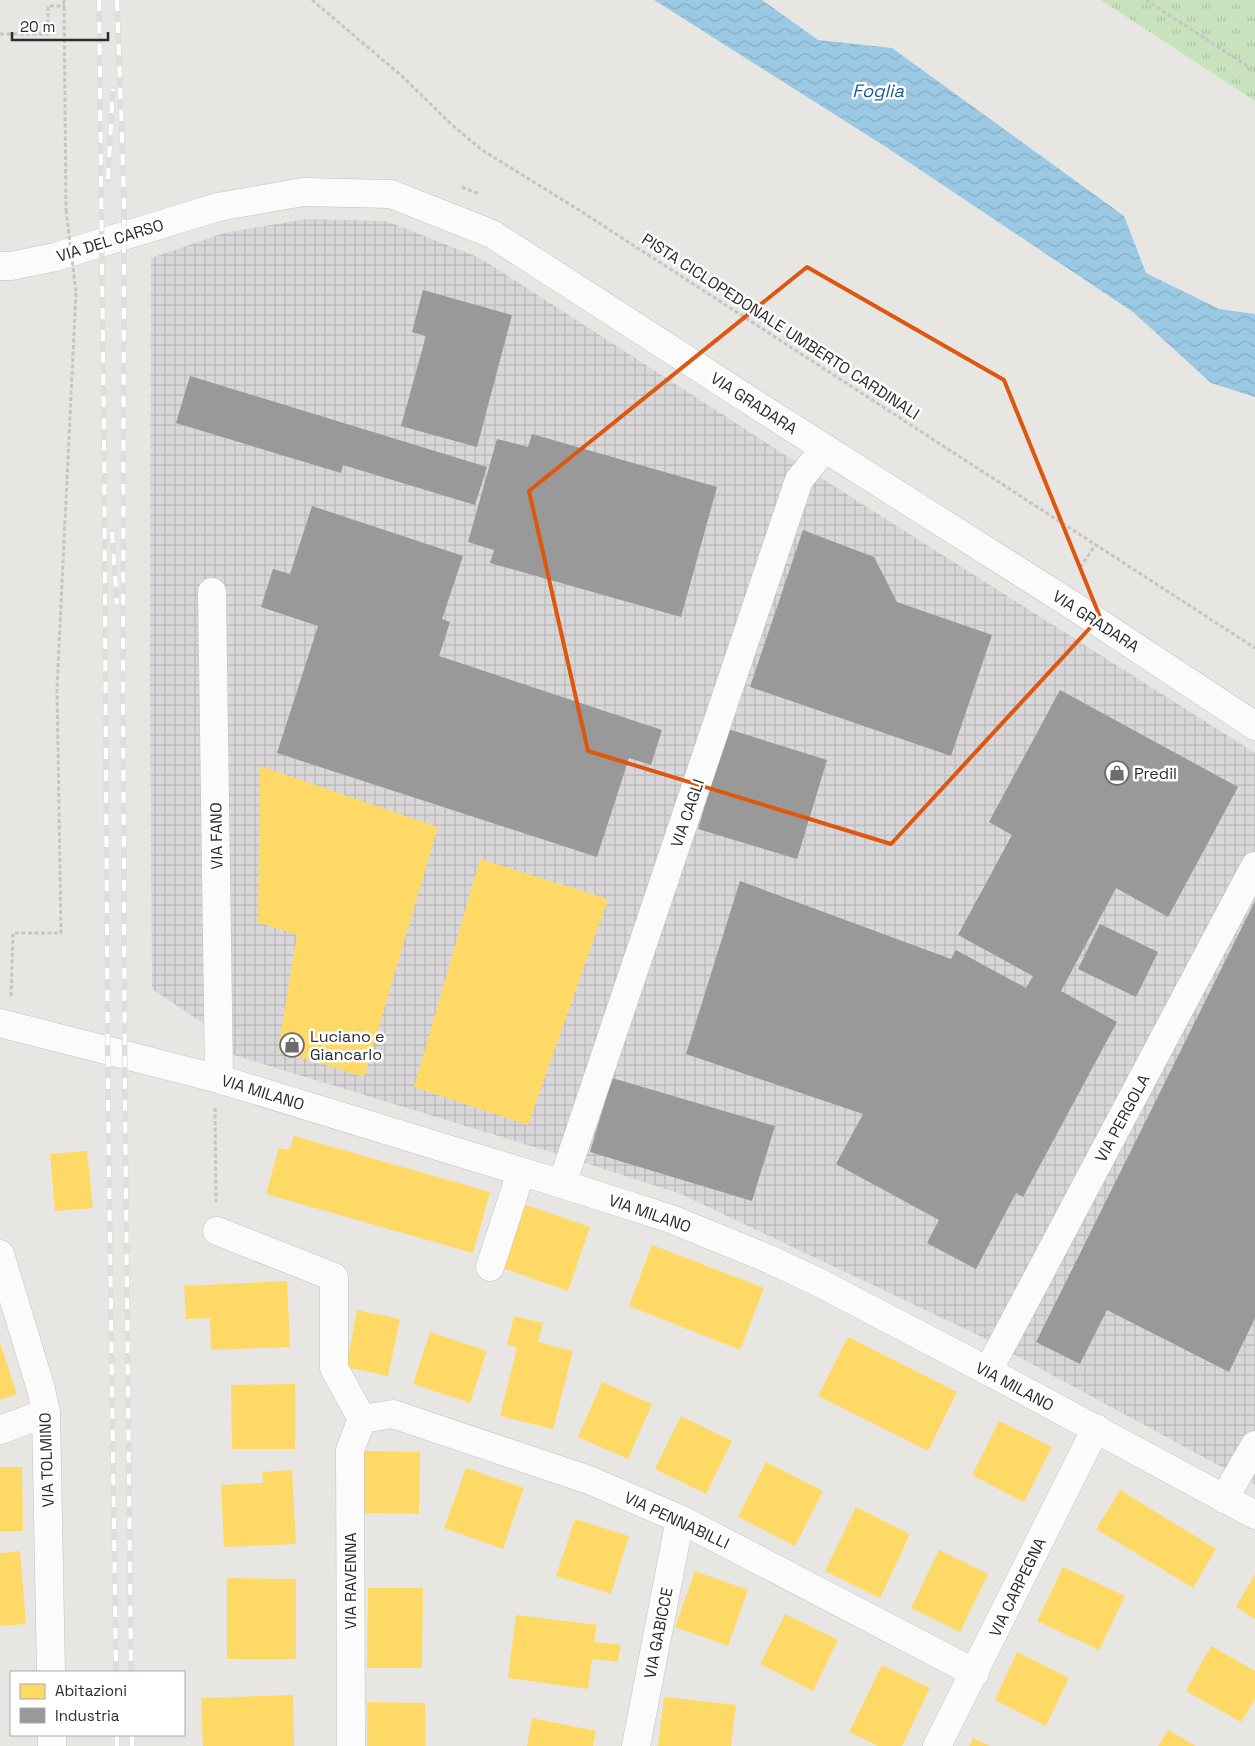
<svg xmlns="http://www.w3.org/2000/svg" width="1255" height="1746" font-family="'Space Grotesk',sans-serif">
<defs>
<pattern id="industrial-grid" width="8" height="8" patternUnits="userSpaceOnUse" patternTransform="scale(1.25)"><rect width="8" height="8" fill="#d9d7d9"/><path d="M0 4h8M4 0v8" fill="none" stroke="#bab9ba"/></pattern>
<pattern id="park-tufts" width="24" height="20" patternUnits="userSpaceOnUse" patternTransform="scale(1.25)"><rect width="24" height="20" fill="#c8e2bd"/><path d="M3 7l-1-3M5 7V3M7 7l1-3M15 17l-1-3M17 17v-4M19 17l1-3" fill="none" stroke="#acc2a3"/></pattern>
<pattern id="water-waves" width="16" height="10" patternUnits="userSpaceOnUse" patternTransform="scale(1.25)"><rect width="16" height="10" fill="#9bc9e4"/><path d="M0 5q4-4 8 0t8 0" fill="none" stroke="#86adc4"/></pattern>
</defs>
<rect width="100%" height="100%" fill="#e8e6e2"/>
<path fill="url(#industrial-grid)" d="M306,219L386,221L480,258L810,471L1255,753V1485L978,1335L681,1194L570,1158L234,1055L206,1025L152,989L150,689L151,258L224,233Z"/>
<path fill="url(#park-tufts)" d="M1101,0H1255V101Z"/>
<path fill="url(#water-waves)" d="M654,0H762L818,40L892,48L1124,216L1146,273L1219,309L1255,314V397L1211,383L1133,312L886,147Z"/>
<path fill="#ffd966" d="M260,766L438,827L364,1077L278,1050L297,935L258,922Z
M480,859L608,899L528,1125L414,1087Z
M294,1136L490,1192L473,1253L266,1194L279,1148L289,1150Z
M87,1151L93,1208L55,1211L50,1154Z
M523,1204L590,1227L568,1291L502,1268Z
M652,1245L764,1288L740,1350L629,1306Z
M287,1281L290,1347L211,1350L210,1318L186,1319L184,1286Z
M357,1310L400,1319L388,1376L346,1367Z
M514,1316L543,1323L538,1342L573,1351L553,1429L500,1416L517,1347L507,1345Z
M430,1332L487,1351L470,1403L413,1384Z
M848,1337L957,1392L928,1451L818,1396Z
M0,1343L17,1394L0,1400Z
M602,1382L652,1404L628,1459L578,1437Z
M295,1384V1449H232L231,1385Z
M681,1416L732,1441L706,1494L655,1469Z
M999,1421L1052,1447L1024,1502L972,1475Z
M361,1451L420,1452L419,1514L359,1513Z
M766,1462L823,1491L795,1546L738,1517Z
M0,1467H22L23,1531H0Z
M466,1468L524,1488L503,1549L444,1528Z
M292,1470L296,1544L224,1547L221,1485L263,1483L262,1472Z
M1120,1490L1216,1549L1193,1588L1096,1529Z
M856,1507L910,1534L880,1598L825,1571Z
M575,1519L629,1536L611,1594L556,1576Z
M939,1550L988,1574L960,1632L911,1608Z
M20,1551L26,1624L0,1626V1553Z
M1063,1567L1125,1596L1099,1650L1037,1621Z
M695,1571L748,1590L728,1646L675,1627Z
M1255,1574V1619L1236,1607Z
M227,1578L296,1579V1659H227Z
M368,1588H423L422,1668H367Z
M785,1614L838,1640L813,1691L760,1664Z
M516,1615L597,1625L594,1642L621,1645L618,1662L592,1659L588,1689L508,1678Z
M1211,1646L1255,1671V1699L1241,1722L1186,1691Z
M1017,1652L1069,1678L1046,1726L995,1700Z
M882,1665L930,1688L902,1746H878L849,1732Z
M293,1695L294,1746H203L201,1698Z
M664,1697L736,1705L731,1746H658Z
M367,1702L425,1703V1746H367Z
M532,1718L596,1731L593,1746H527Z
M1168,1730L1196,1746H1158Z
M973,1738L990,1746H969Z"/>
<path fill="#999" d="M423,290L512,315L477,447L401,426L426,336L412,332Z
M190,376L487,467L475,505L343,465L341,473L176,423Z
M532,434L717,487L681,617L490,563L494,550L468,542L497,439L528,447Z
M312,506L463,556L442,619L450,622L439,656L662,730L651,765L629,758L597,857L277,753L318,626L261,607L273,569L290,574Z
M803,530L874,557L897,602L992,635L951,756L750,687Z
M1060,690L1238,787L1168,917L1116,888L1061,991L1117,1022L1023,1197L1016,1193L976,1269L927,1243L939,1220L836,1164L863,1114L686,1054L740,881L951,959L956,950L1026,988L1033,976L958,935L1012,835L989,822Z
M728,729L827,760L797,859L698,829Z
M1255,901V1318L1229,1372L1107,1310L1080,1364L1036,1342Z
M1100,924L1158,952L1136,997L1078,969Z
M612,1078L775,1126L752,1201L590,1152Z"/>
<g fill="none" stroke-linecap="round" stroke-linejoin="round">
<g stroke="#c2c2c1" stroke-width="29">
<path id="minor" d="M0,266H11L55,257L218,207L303,192L391,194L492,234L777,418L1072,605L1255,726
M212,592L219,1079
M0,1023L219,1079L562,1184L671,1219L769,1259L820,1283L988,1371L1255,1515
M562,1184L799,480L825,448
M217,1231L334,1277V1368L362,1419
M0,1254L41,1389L46,1413L51,1672
M490,1267L521,1172
M988,1371L1255,866
M362,1419L393,1414L589,1480L680,1519L975,1673
M0,1430L46,1413
M1224,1499L1255,1445
M52,1735V1746
M351,1746L350,1450L362,1419
M636,1746L680,1519
M937,1746L1096,1428"/>
</g>
<path stroke="#c5c5c4" stroke-width="3" stroke-dasharray="4 2.5" stroke-linecap="butt" d="M64,0L66,210
M312,0L403,77L452,125L482,150L579,210L1255,648
M1146,0L1255,71
M0,34H48V6H65
M462,187L479,194
M1082,574L1081,566L1096,544
M11,996L13,933H61L57,688L76,292
M215,1108L216,1202"/>
<use href="#minor" stroke="#fcfbfb" stroke-width="28"/>
<g stroke="#dededf" stroke-width="5.5">
<path id="rail" d="M99,0L104,436L108,1099L116,1672
M117,0L124,195L123,689L125,1100L131,1672
M108,179L113,89
M112,532L117,604
M117,1735V1746
M132,1735V1746"/>
</g>
<use href="#rail" stroke="#fff" stroke-width="4" stroke-dasharray="11" stroke-linecap="butt"/>
<path stroke="#c5c5c4" stroke-width="3" stroke-dasharray="4 2.5" stroke-linecap="butt" d="M66,210L76,292"/>
</g>
<path fill="none" stroke="#df570e" stroke-width="4" stroke-linejoin="round" d="M807,267L1004,380L1100,617L891,844L588,751L529,491Z"/>
<defs>
<g id="shop-ring" transform="scale(1.25)"><circle r="9.5" fill="#fff" stroke="#6d6c6b" stroke-width="1.5"/><path d="M-5-2.5h2.3a2.7 3.5 0 0 1 5.4 0H5L5.5 6h-11ZM-1.5-2.5h3a1.5 2.3 0 0 0-3 0Z" fill="#6d6c6b"/></g>
</defs>
<g fill-rule="evenodd">
<use href="#shop-ring" x="1117" y="773"/>
<use href="#shop-ring" x="292" y="1045"/>
</g>
<g text-anchor="middle" stroke-width="5" stroke-linejoin="round" paint-order="stroke">
<g font-size="16" fill="#2b2b2b" stroke="#fff">
<text transform="translate(110 240) rotate(-17)" y="6">VIA DEL CARSO</text>
<text transform="translate(781 326) rotate(33)" y="6">PISTA CICLOPEDONALE UMBERTO CARDINALI</text>
<text transform="translate(754 403) rotate(33)" y="6">VIA GRADARA</text>
<text transform="translate(1096 621) rotate(33)" y="6">VIA GRADARA</text>
<text transform="translate(687 813) rotate(-71)" y="6">VIA CAGLI</text>
<text transform="translate(216 836) rotate(-91)" y="6">VIA FANO</text>
<text transform="translate(263 1092) rotate(17)" y="6">VIA MILANO</text>
<text transform="translate(1122 1118) rotate(-62)" y="6">VIA PERGOLA</text>
<text transform="translate(650 1213) rotate(19)" y="6">VIA MILANO</text>
<text transform="translate(1015 1386) rotate(28)" y="6">VIA MILANO</text>
<text transform="translate(46 1460) rotate(-92)" y="6">VIA TOLMINO</text>
<text transform="translate(677 1520) rotate(25)" y="6">VIA PENNABILLI</text>
<text transform="translate(350 1581) rotate(-90)" y="6">VIA RAVENNA</text>
<text transform="translate(1017 1587) rotate(-64)" y="6">VIA CARPEGNA</text>
<text transform="translate(658 1633) rotate(-79)" y="6">VIA GABICCE</text>
</g>
<g font-size="16" fill="#2b2b2b" stroke="#fff" text-anchor="start">
<text x="1134" y="779">Predil</text>
<text x="310" y="1042">Luciano e<tspan x="310" dy="18">Giancarlo</tspan></text>
</g>
<g font-size="18" font-style="italic" fill="#195b91" stroke="#fff">
<text x="878" y="97">Foglia</text>
</g>
</g>
<rect x="10" y="1671" width="175" height="65" fill="#ffffff" stroke="#aaaaaa"/>
<rect x="20" y="1684" width="25" height="15" fill="#ffd966" stroke="#aaaaaa"/>
<text x="55" y="1696" font-size="15" fill="#2b2b2b">Abitazioni</text>
<rect x="20" y="1708" width="25" height="15" fill="#999999" stroke="#aaaaaa"/>
<text x="55" y="1721" font-size="15" fill="#2b2b2b">Industria</text>
<path d="M12 32v8h96v-8" fill="none" stroke="#2b2b2b" stroke-width="2.5"/>
<text x="20" y="32" font-size="15" fill="#2b2b2b" stroke="#ffffff" stroke-width="4" paint-order="stroke">20 m</text>
</svg>
